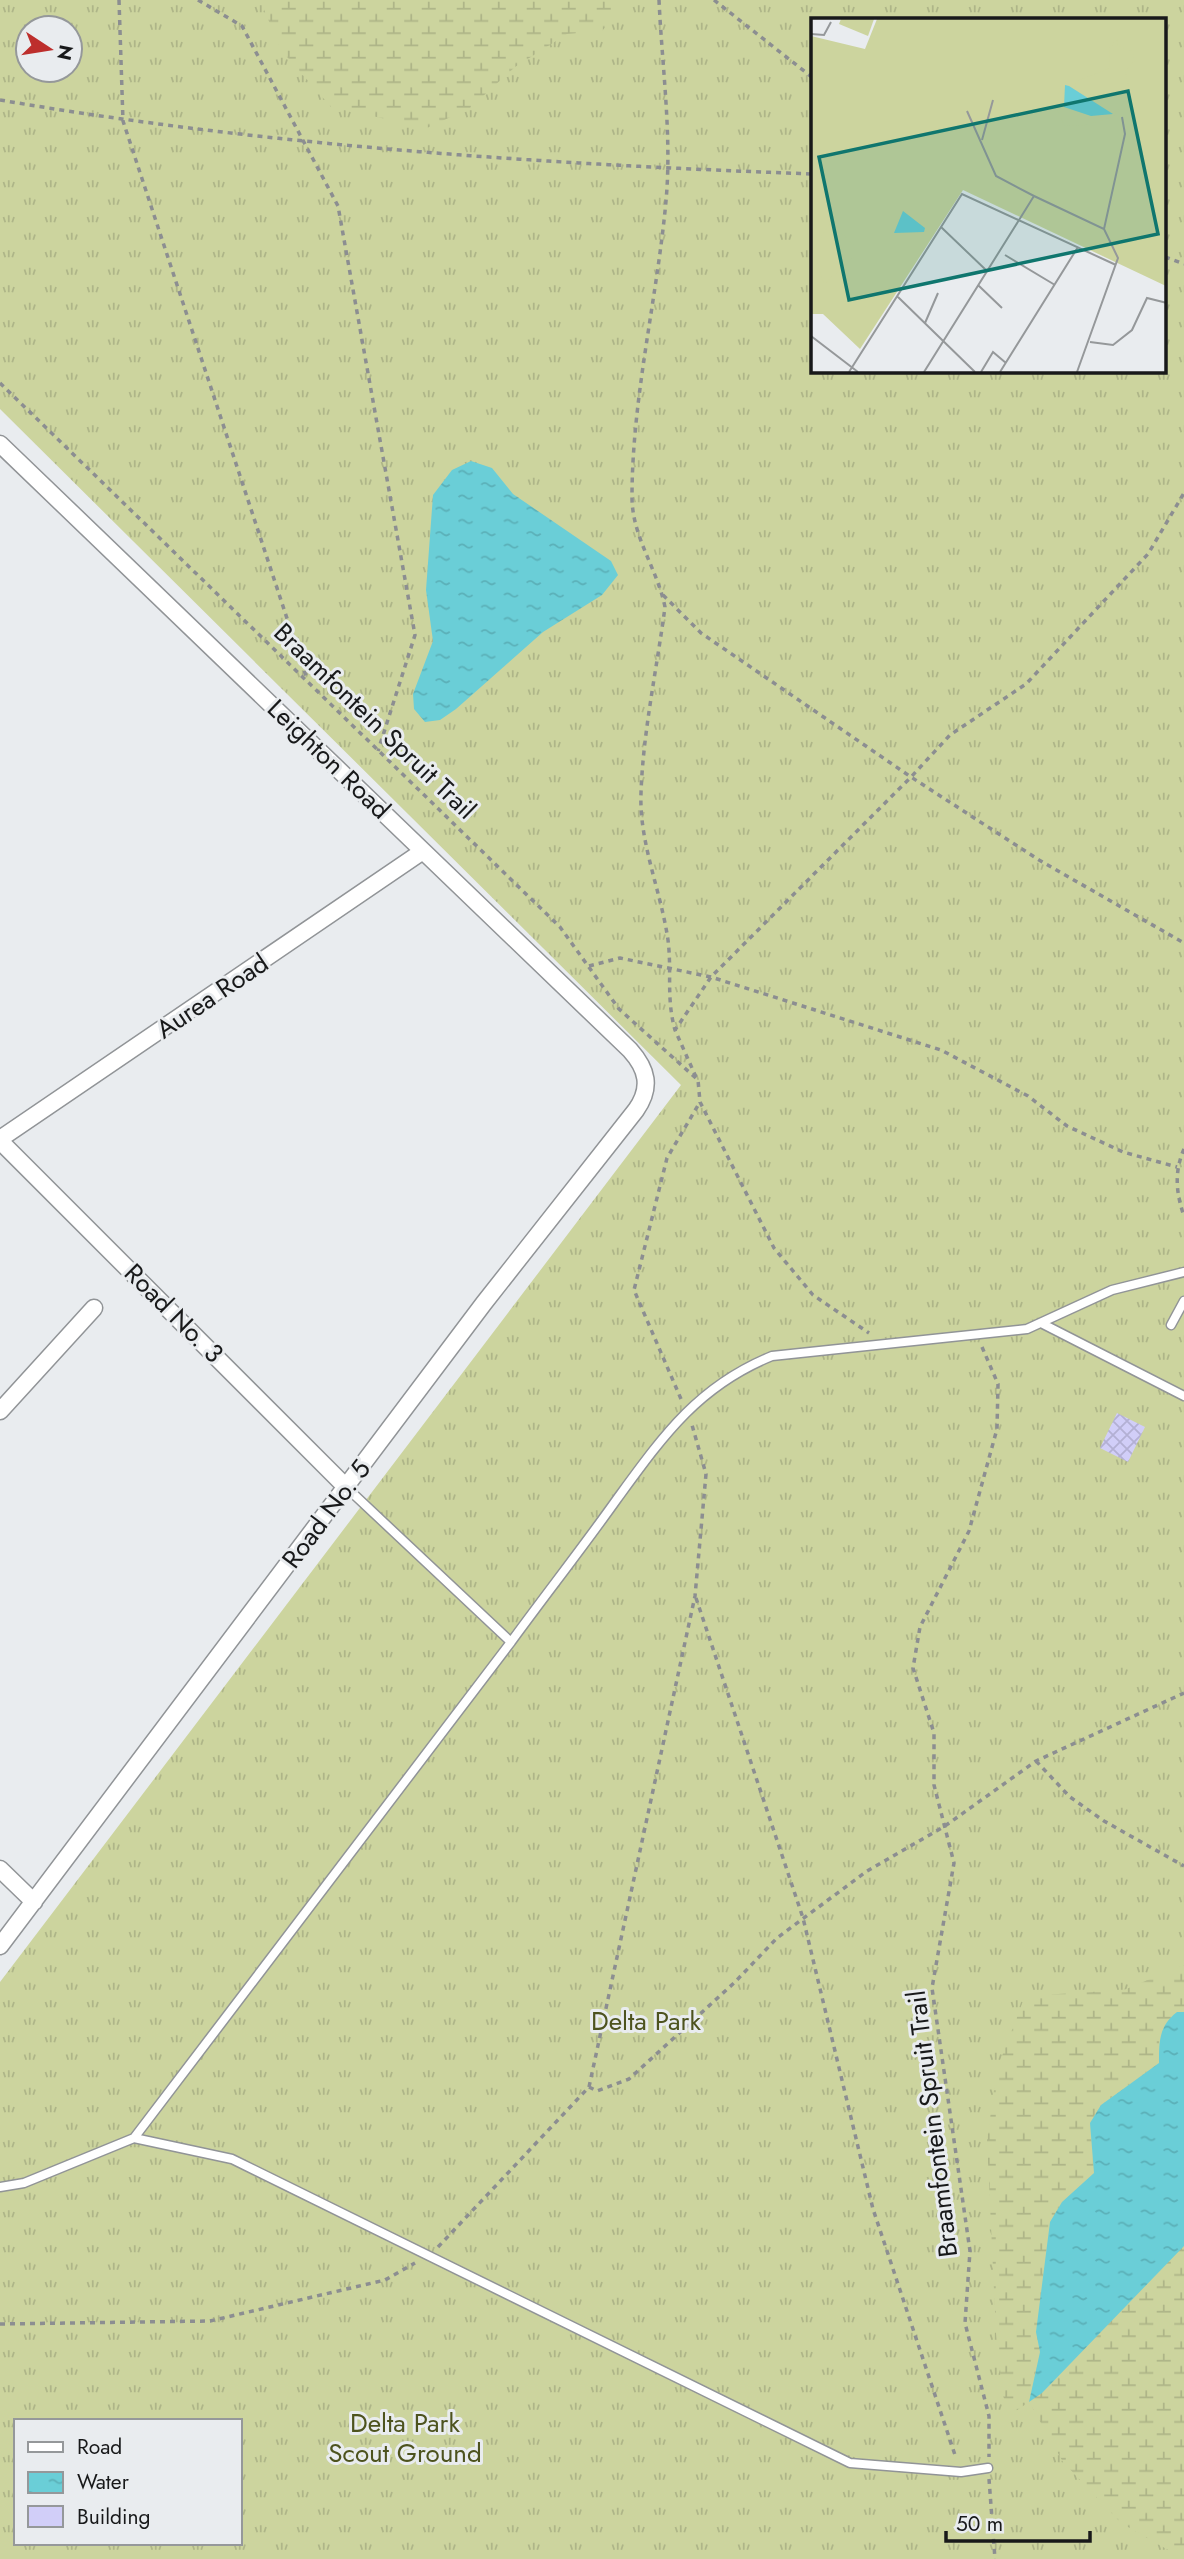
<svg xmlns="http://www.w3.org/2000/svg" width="1184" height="2559" font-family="Jost,sans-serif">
<defs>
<pattern id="grass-tufts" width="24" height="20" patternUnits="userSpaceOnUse" patternTransform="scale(1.75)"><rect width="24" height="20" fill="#ccd49e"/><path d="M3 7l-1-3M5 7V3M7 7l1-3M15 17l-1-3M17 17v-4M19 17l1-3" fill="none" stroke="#aeb588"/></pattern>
<pattern id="wetland-marsh" width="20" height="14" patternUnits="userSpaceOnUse" patternTransform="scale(1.75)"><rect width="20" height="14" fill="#ccd49e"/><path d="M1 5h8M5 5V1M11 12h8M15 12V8" fill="none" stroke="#aeb588"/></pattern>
<pattern id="water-ripples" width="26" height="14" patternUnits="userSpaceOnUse" patternTransform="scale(1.75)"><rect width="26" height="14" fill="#6aced7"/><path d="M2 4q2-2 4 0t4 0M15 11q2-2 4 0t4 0" fill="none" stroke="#5bb0b8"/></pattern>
<pattern id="building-cross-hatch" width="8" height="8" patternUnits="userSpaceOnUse" patternTransform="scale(1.75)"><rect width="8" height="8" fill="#d1cef8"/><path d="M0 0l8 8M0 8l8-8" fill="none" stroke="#b3b0d4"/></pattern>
</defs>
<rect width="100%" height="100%" fill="#e9ecef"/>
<path fill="url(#grass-tufts)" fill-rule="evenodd" d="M0,0H1184V2559H0V1982L681,1085L0,409ZM813,19H1165V371H813ZM28,28H70V70H28ZM16,2421H240V2543H16Z"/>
<path fill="url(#wetland-marsh)" d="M260,0H629L602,31L567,34L515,67L470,108L427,128L331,107L281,50Z
M1181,1966H1184V2012H1177L1159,2041V2063L1101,2105L1090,2123L1094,2173L1062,2202L1050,2222L1036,2332L1040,2352L1029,2400L1184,2245V2559L1121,2523L1063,2462L1029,2402L1011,2414L1003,2396L996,2333L987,2140L997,2069L1025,1996L1124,1990Z"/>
<path fill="url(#water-ripples)" d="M471,461L492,468L513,494L611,561L618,575L602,595L543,632L456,709L440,720L425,722L414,709L413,694L433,641L426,590L433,495L452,470Z
M1177,2012H1184V2246L1042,2393L1029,2402L1040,2352L1036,2332L1050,2222L1062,2202L1094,2173L1090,2123L1101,2105L1159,2063C1159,2041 1159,2026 1177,2012Z"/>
<path fill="url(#building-cross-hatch)" d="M1117,1413L1145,1427L1128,1462L1100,1448Z"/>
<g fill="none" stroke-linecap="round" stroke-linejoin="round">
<g stroke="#919497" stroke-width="11">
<path id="service" d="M1043,1324L1184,1396
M1171,1325L1184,1301
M346,1487L511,1642C546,1594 583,1547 617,1499C663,1436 698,1386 772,1356L1027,1329L1112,1290L1184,1272
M134,2138L232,2159L850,2463L961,2472L988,2468
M0,2187L24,2183L134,2138L511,1642"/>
</g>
<g stroke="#919497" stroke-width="19">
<path id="minor" d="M0,444L630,1050C647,1069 652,1087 636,1110L484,1303L0,1946
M0,1139L423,851
M0,1141L346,1487
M0,1411L94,1308
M0,1869L34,1902"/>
</g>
<path stroke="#8c8e91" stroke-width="3.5" stroke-dasharray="5 5" stroke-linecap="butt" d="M119,0L123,121L307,679
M198,0L242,26L338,206L415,635L378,751
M659,0C662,66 672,136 666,201C657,299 632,398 632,497C632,537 657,568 665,607C657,668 643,732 641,793C639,843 661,891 668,940C672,972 666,998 675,1030
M714,0L813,78
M0,100C269,146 541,164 813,174
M1165,257L1184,264
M0,383L560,927L619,1009L698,1080L700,1102L774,1248L813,1295L869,1333
M663,595L701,633L911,777L1039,860L1184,943
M589,966L620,958L711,977L941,1050L1028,1096L1067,1126L1123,1152L1177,1167
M696,1077L675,1030L711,977L911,777L950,735L1026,684L1148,554L1184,493
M1184,1149C1174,1172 1176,1193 1184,1216
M982,1347L998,1384L997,1429L969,1531L920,1627L913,1668L934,1733V1785L954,1863L932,1988L970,2251L965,2323L989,2416V2457
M681,1399L634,1290L667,1158L700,1102
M696,1598L803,1918L873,2209L956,2458
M1036,1761L1070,1797L1104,1821L1184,1866
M589,2087L597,2091L629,2079L735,1982L777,1938L867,1871L945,1826L1036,1761L1184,1693
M438,2247L589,2087L695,1596L706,1474L692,1425
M0,2324L210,2321L385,2280L415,2263
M989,2479L995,2559"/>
<use href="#service" stroke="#fff" stroke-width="8"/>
<use href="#minor" stroke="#fff" stroke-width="16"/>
</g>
<g text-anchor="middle" stroke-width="6" stroke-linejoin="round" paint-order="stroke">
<g font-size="26" fill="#18191a" stroke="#e9ecef">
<text transform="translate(375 721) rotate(44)" y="9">Braamfontein Spruit Trail</text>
<text transform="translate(329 759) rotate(44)" y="9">Leighton Road</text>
<text transform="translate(212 996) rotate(-34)" y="9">Aurea Road</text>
<text transform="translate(174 1313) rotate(45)" y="9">Road No. 3</text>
<text transform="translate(326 1514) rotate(-53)" y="9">Road No. 5</text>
<text transform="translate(932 2124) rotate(-97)" y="9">Braamfontein Spruit Trail</text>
</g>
<g font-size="26" fill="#4d531e" stroke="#e9ecef">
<text x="646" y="2030">Delta Park</text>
<text x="405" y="2432">Delta Park<tspan x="405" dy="30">Scout Ground</tspan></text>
</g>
</g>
<g transform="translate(811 18)">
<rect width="355" height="355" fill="#e9ecef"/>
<path d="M66,1H355V268L152,172L49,331L12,296H0V18L54,31Z" fill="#ccd49e"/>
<path d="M306,21L307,28L321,33L324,43L314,52L318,70L314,82L302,99L271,108L253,107L245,89L250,66L254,67L251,88L280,98L300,95L263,71L266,63L299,50L298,31ZM19,205L43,227V239L13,266L2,232Z" fill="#ccd49e"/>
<path d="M30,1H63L57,18L28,6Z" fill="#ccd49e"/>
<path d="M254,67L258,68L302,96L280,98L253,89ZM92,193L114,210L113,214L83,215Z" fill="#6aced7"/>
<path fill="none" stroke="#95989a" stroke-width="2" d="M0,16L13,17L20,4M171,122L182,82M223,178L293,211L307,240L266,354M130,209L176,253M293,211L314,116L311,99M194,237L244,267M167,267L191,290M87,279L164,354M114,305L127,275M0,318L47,354M279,324L302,327L321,312L336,280L356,285M38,354L151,176L305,247M113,354L223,178L185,158L156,93M170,354L182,334L195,345M189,354L267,229"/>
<path fill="#0f766e" fill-opacity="0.15" stroke="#0f766e" stroke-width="3.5" d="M317,73L347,216L38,282L8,139Z"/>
<rect width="355" height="355" fill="none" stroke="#18191a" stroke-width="3.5"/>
</g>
<rect x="14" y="2419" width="228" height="126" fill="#e9ecef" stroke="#95989a" stroke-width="2"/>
<rect x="28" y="2442" width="35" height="10" fill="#ffffff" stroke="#95989a" stroke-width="2"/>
<text x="77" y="2454" font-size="21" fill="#18191a">Road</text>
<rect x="28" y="2472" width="35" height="21" fill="url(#water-ripples)" stroke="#95989a" stroke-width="2"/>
<text x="77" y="2489" font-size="21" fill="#18191a">Water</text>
<rect x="28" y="2506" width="35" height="21" fill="#d1cef8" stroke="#95989a" stroke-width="2"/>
<text x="77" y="2524" font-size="21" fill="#18191a">Building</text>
<g transform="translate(49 49) rotate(102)"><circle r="33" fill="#e9ecef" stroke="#95989a" stroke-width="2"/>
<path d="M0-5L12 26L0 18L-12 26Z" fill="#bd2e2c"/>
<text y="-10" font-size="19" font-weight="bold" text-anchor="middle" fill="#18191a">N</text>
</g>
<path d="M946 2531v10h144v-10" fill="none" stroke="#18191a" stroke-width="3.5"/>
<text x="956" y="2531" font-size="21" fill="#18191a" stroke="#e9ecef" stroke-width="5" paint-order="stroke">50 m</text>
</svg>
